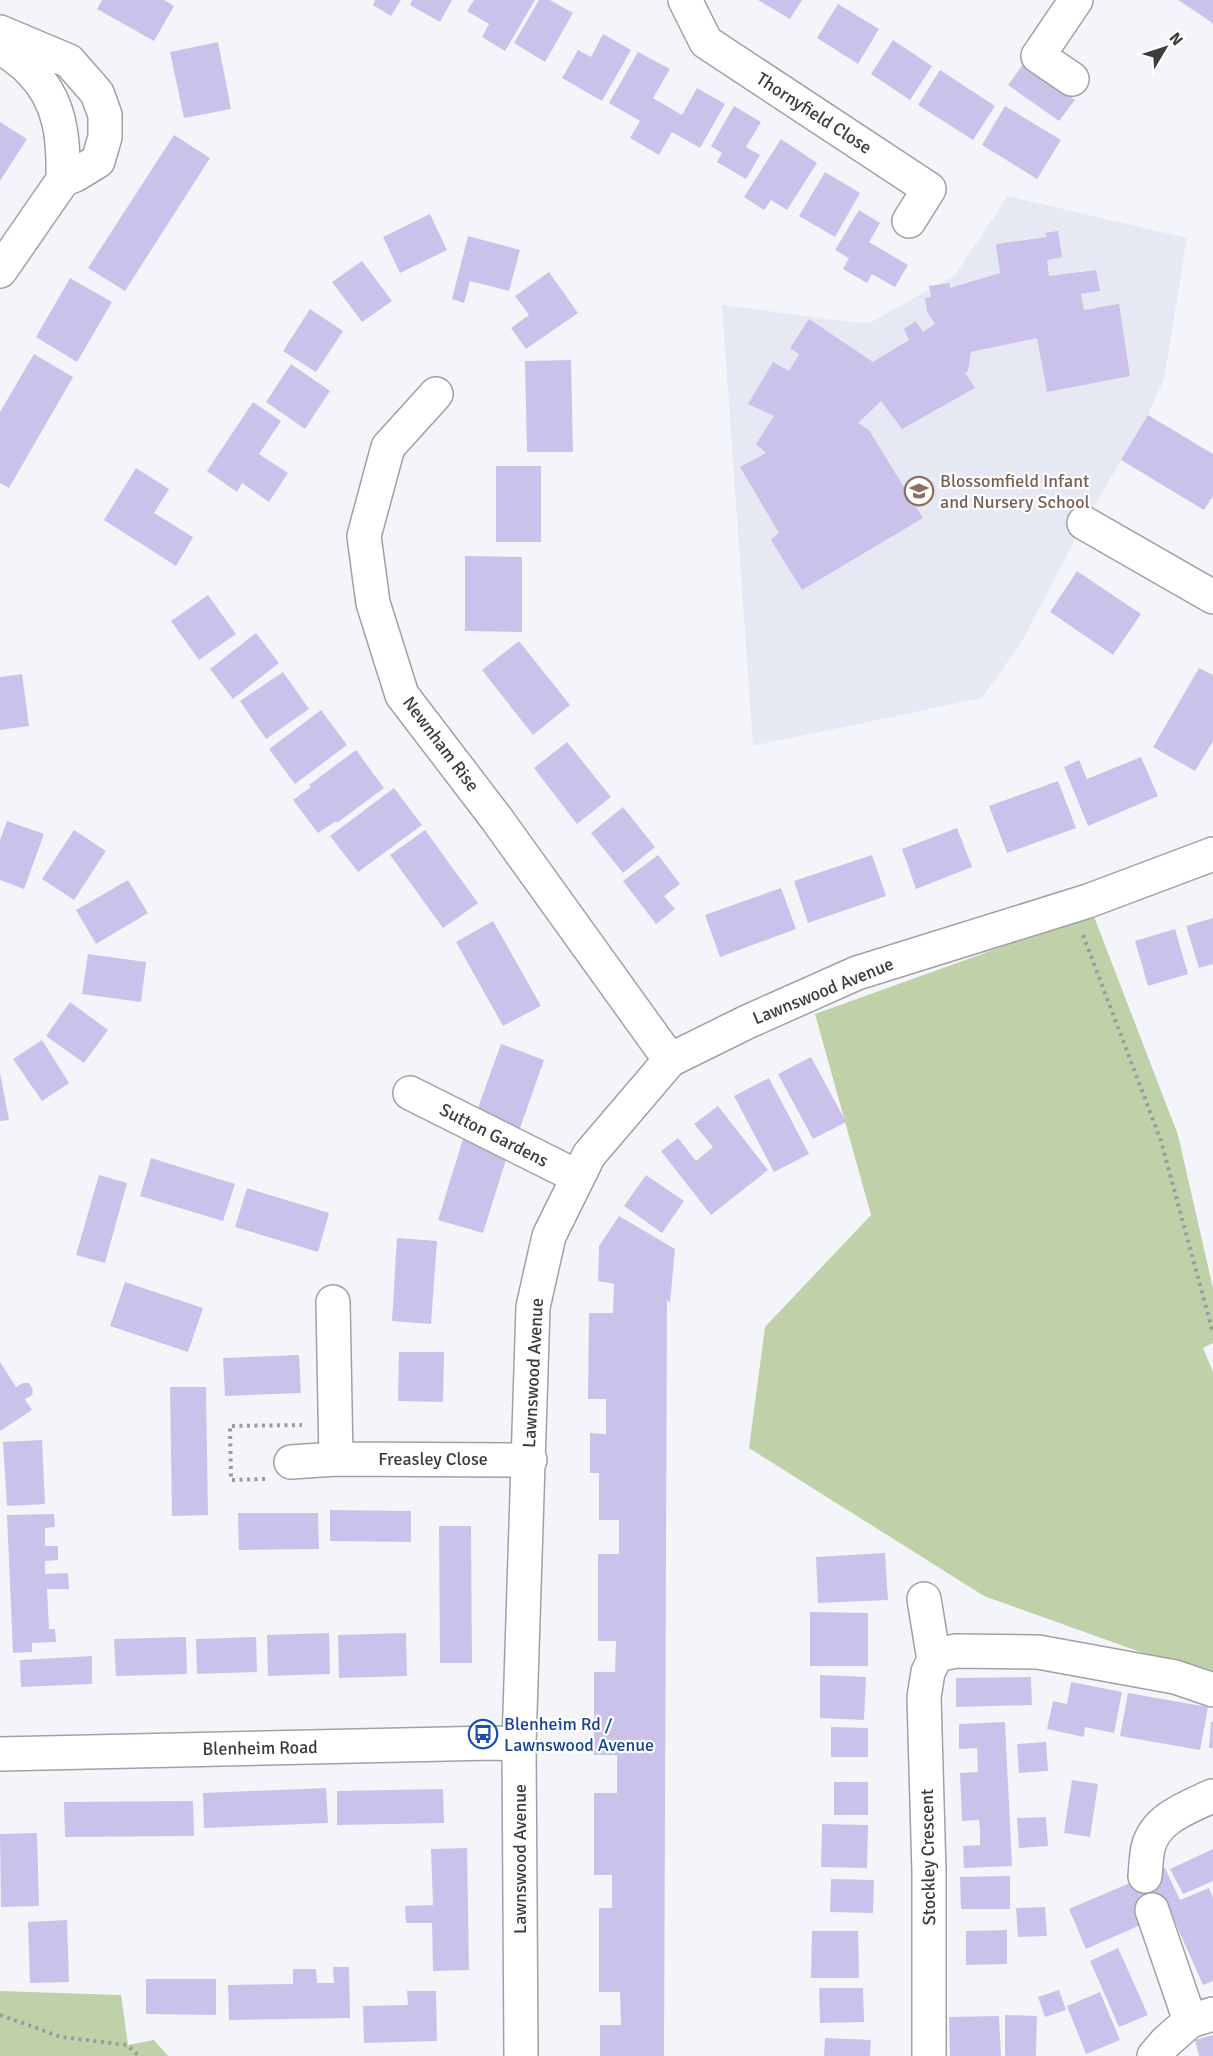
<svg xmlns="http://www.w3.org/2000/svg" width="1213" height="2056" font-family="Signika,sans-serif">
<rect width="100%" height="100%" fill="#f4f5fa"/>
<path fill="#e6e9f4" d="M1008,196L1187,238L1164,379L1148,415L1084,523L1022,641L982,698L753,746L722,305L868,324L955,275Z"/>
<path fill="#c0d0a9" d="M1093,914L1178,1135L1213,1288V1343L1203,1348L1213,1372V1678L984,1596L749,1448L765,1327L871,1215L815,1014Z
M0,1991L121,1995L128,2045L154,2040L168,2056H0Z"/>
<path fill="#cbc2eb" d="M102,0H164L174,6L154,41L97,9Z
M375,0H401L391,16L373,5Z
M412,0H452L440,22L410,5Z
M474,0H535L505,51L482,37L489,24L467,11Z
M539,0H550L573,13L545,62L514,43Z
M758,0H802L790,19Z
M1178,0H1213V24L1204,17Z
M838,4L879,29L858,64L817,38Z
M603,34L631,50L602,101L562,78L578,50L591,57Z
M893,40L932,66L910,100L871,74Z
M218,42L231,109L184,118L170,52Z
M638,52L670,69L653,98L682,115L697,88L725,104L700,148L672,132L659,155L630,138L640,121L609,103Z
M1024,63L1075,100L1059,121L1008,85Z
M940,70L995,106L973,140L918,105Z
M734,106L761,122L746,147L760,155L746,179L717,162L722,153L711,146Z
M1005,106L1061,140L1037,179L982,145Z
M0,122L27,139L0,181Z
M174,135L210,158L125,291L88,268Z
M781,139L817,163L787,210L771,200L764,210L744,197Z
M825,172L860,193L835,237L799,216Z
M859,210L880,223L869,242L908,265L895,287L872,274L867,283L843,269L849,258L835,250Z
M430,214L447,250L400,273L383,237Z
M1058,231L1062,257L1047,260L1049,276L1096,270L1100,291L1081,294L1084,310L1119,304L1130,376L1047,392L1037,338L971,352L968,371L965,373L975,388L902,429L881,401L858,423L869,430L923,518L802,590L771,540L779,533L740,467L766,453L756,444L774,416L748,404L773,362L789,371L799,354L790,348L809,319L873,362L909,340L904,329L916,321L923,332L935,324L927,312L925,298L931,297L929,286L950,283V288L1000,273L996,244L1047,237L1045,233Z
M468,236L520,250L509,291L470,281L464,303L452,299Z
M362,261L392,301L362,322L332,282Z
M549,272L578,313L526,349L511,328L529,315L515,296Z
M70,278L112,302L77,362L36,337Z
M310,309L343,331L316,372L283,351Z
M34,354L73,377L9,488L0,483V412Z
M571,360L573,452H527L525,361Z
M291,364L330,391L305,429L266,402Z
M253,402L281,421L259,454L288,473L269,502L242,483L237,492L207,471Z
M1148,415L1213,454V496L1204,510L1121,460Z
M496,466H541V542H496Z
M136,468L169,489L154,513L193,537L176,566L104,520Z
M465,556L522,557V632L465,631Z
M1077,571L1141,614L1113,655L1050,612Z
M208,595L236,634L199,660L171,621Z
M256,633L279,663L233,699L210,669Z
M519,641L570,705L533,735L482,670Z
M1199,668L1213,675V741L1195,771L1153,747Z
M283,672L309,709L266,739L240,701Z
M22,674L29,726L0,730V677Z
M321,710L347,745L295,784L269,749Z
M567,742L611,797L577,824L534,768Z
M356,750L384,788L337,823L336,821L318,833L293,800L311,787L309,785Z
M1141,757L1158,796L1088,826L1064,767L1079,760L1087,779Z
M1058,781L1076,828L1007,853L989,806Z
M394,788L422,825L358,872L330,836Z
M623,807L655,847L623,873L591,833Z
M7,821L44,834L24,889L0,880V840Z
M957,828L972,867L916,889L902,849Z
M74,830L106,851L74,900L42,879Z
M425,830L478,903L443,928L390,855Z
M658,855L680,884L664,896L675,909L656,924L623,881Z
M872,855L886,896L808,923L794,881Z
M128,880L148,913L96,944L76,910Z
M781,888L796,929L720,957L705,915Z
M1213,918V964L1199,968L1186,926Z
M493,921L541,1006L503,1026L456,942Z
M1175,929L1188,974L1148,986L1135,941Z
M88,954L146,962L141,1002L82,994Z
M70,1002L108,1030L84,1063L46,1036Z
M42,1040L69,1083L42,1101L13,1059Z
M501,1044L544,1060L518,1134L474,1119Z
M811,1057L846,1122L813,1139L778,1074Z
M0,1073L9,1120L0,1121Z
M769,1078L809,1154L774,1172L734,1096Z
M718,1106L768,1170L711,1215L661,1151L678,1138L696,1161L713,1147L694,1124Z
M464,1136L509,1150L483,1233L438,1220Z
M151,1158L235,1184L223,1221L140,1196Z
M99,1175L127,1183L105,1263L76,1255Z
M646,1175L684,1201L662,1233L624,1206Z
M247,1188L329,1213L318,1252L235,1227Z
M619,1216L675,1249L670,1303L667,1300L664,2056H600V2025H621L620,1992H599V1908H612V1875H594V1793H617V1755H594V1672H615L616,1641H598V1554H619V1520H599V1473H590V1433L606,1434V1399H588L589,1313H613L614,1284L598,1281L599,1246Z
M397,1238L437,1241L431,1324L392,1321Z
M125,1282L203,1308L188,1352L110,1326Z
M399,1352H444L443,1402L398,1401Z
M299,1355L301,1393L225,1396L223,1358Z
M0,1362L16,1387L23,1383H29L33,1390L32,1395L25,1399L32,1410L0,1431Z
M170,1387H206L208,1515L172,1516Z
M42,1440L45,1504L7,1506L3,1442Z
M330,1510L411,1511V1542L330,1541Z
M238,1513H318L319,1549L239,1550Z
M54,1514L55,1527L45,1528V1546H58V1560L45,1561V1574L68,1573L69,1589H47L49,1629H55L56,1642L32,1643V1652L13,1653L7,1515Z
M439,1526H471L472,1663H440Z
M885,1553L888,1600L818,1603L816,1557Z
M810,1612L868,1613V1666H810Z
M329,1633L330,1674L268,1676L267,1635Z
M406,1633L407,1676L339,1678L338,1635Z
M186,1637L187,1674L116,1676L114,1639Z
M256,1637L257,1672L197,1674L196,1639Z
M92,1656V1684L21,1687L20,1660Z
M820,1675L866,1677L864,1720L820,1718Z
M1031,1677L1032,1705L956,1707V1678Z
M1071,1682L1122,1692L1114,1733L1085,1727L1084,1737L1047,1729L1053,1701L1067,1704Z
M1128,1693L1208,1707L1200,1750L1120,1736Z
M1005,1722L1012,1866L964,1868L963,1846L980,1845V1831L979,1820L962,1821L960,1773L978,1772L977,1748L959,1749V1724Z
M1211,1722H1213V1748H1209Z
M831,1727L868,1728V1757H831Z
M1046,1742L1048,1771L1019,1773L1017,1744Z
M1072,1780L1098,1784L1090,1837L1064,1833Z
M834,1782H868V1815H834Z
M326,1788L328,1823L204,1828L203,1793Z
M443,1789L444,1823L337,1825V1791Z
M193,1801L194,1836L65,1837L64,1802Z
M1046,1817L1048,1846L1019,1848L1017,1818Z
M822,1824L868,1825L867,1868L821,1867Z
M37,1833L39,1906L1,1907L0,1834Z
M467,1848L469,1970L433,1971L432,1923H406L405,1906L433,1905L431,1849Z
M1213,1849V1881L1183,1894L1170,1869Z
M1165,1868L1180,1900L1209,1888L1213,1898V1981L1203,1985L1167,1904L1142,1915L1145,1923L1086,1949L1069,1909Z
M1010,1876V1909H961L960,1877Z
M831,1879L874,1880L873,1913L830,1912Z
M1045,1907L1047,1936L1018,1937L1016,1908Z
M67,1920L69,1982L30,1983L28,1922Z
M1007,1930V1964L966,1965V1931Z
M812,1931H858L859,1978H811Z
M1118,1948L1148,2015L1119,2027L1090,1961Z
M333,1967H349L350,2018L229,2020L228,1985L293,1984V1969H316L317,1983H334Z
M146,1979H216V2015L146,2014Z
M819,1988H863L864,2022L820,2023Z
M1059,1990L1066,2010L1045,2017L1038,1997Z
M407,1991H436L437,2041L364,2043L363,2006L408,2005Z
M1100,1992L1120,2040L1086,2054L1067,2006Z
M1005,2015L1037,2016L1036,2056H1005Z
M999,2016L1001,2056H950L949,2017Z
M1213,2035V2056H1199L1195,2040Z
M825,2038L871,2040L870,2056H824Z"/>
<g fill="none" stroke-linecap="round" stroke-linejoin="round">
<g stroke="#9fa1a5" stroke-width="36">
<path id="minor" d="M685,0L706,42L929,189L909,221
M0,32L69,61L97,93L105,115V137L98,161L75,175L63,180L0,271
M0,46C10,54 21,61 30,70C61,101 64,138 63,180
M1072,79L1038,56L1076,0
M436,394L388,447L364,536L373,603L402,695L496,818L670,1060
M1084,523L1213,597
M410,1093L578,1177
M333,1302L336,1459L530,1460
M291,1462L336,1459
M924,1599L934,1660
M0,1754L492,1743L519,1744
M1145,1876C1146,1867 1146,1857 1148,1848C1155,1818 1187,1808 1212,1796
M1152,1910L1190,2021
M521,2056L519,1744L533,1307L549,1236L589,1155L670,1060L747,1022L857,973L1088,901L1213,854
M929,2056V1872L924,1697L928,1672L934,1660L941,1654L956,1651L1038,1652L1175,1677L1213,1690
M1154,2056L1166,2042L1190,2021L1213,2014"/>
</g>
<path stroke="#9a9b9e" stroke-width="4" stroke-dasharray="3 4.5" stroke-linecap="butt" d="M1083,935L1161,1141L1213,1333
M265,1479L231,1480L230,1426L302,1425
M0,2015L61,2037L127,2045L139,2056"/>
<use href="#minor" stroke="#fff" stroke-width="33"/>
</g>
<defs>
<g id="school-ring" transform="scale(1.5)"><circle r="9.5" fill="#fff" stroke="#8d6e63" stroke-width="1.5"/><path d="M0-5L7-2L0 1L-7-2ZM-4 1L0 2.5L4 1V4Q0 6-4 4Z" fill="#8d6e63"/></g>
<g id="bus-ring" transform="scale(1.5)"><circle r="9.5" fill="#fff" stroke="#1a4fb4" stroke-width="1.5"/><path d="M-5-6H5V4H4V6H2V4H-2V6H-4V4H-5ZM-3.5-4V0h7V-4ZM-3.5 1.2v1.5H-2V1.2ZM2 1.2v1.5H3.5V1.2Z" fill="#1a4fb4"/></g>
</defs>
<g fill-rule="evenodd">
<use href="#school-ring" x="919" y="491"/>
<use href="#bus-ring" x="483" y="1734"/>
</g>
<g text-anchor="middle" stroke-width="4.5" stroke-linejoin="round" paint-order="stroke">
<g font-size="18" fill="#3c3c3e" stroke="#fff">
<text transform="translate(814 113) rotate(33)" y="6">Thornyfield Close</text>
<text transform="translate(441 744) rotate(53)" y="6">Newnham Rise</text>
<text transform="translate(823 991) rotate(-22)" y="6">Lawnswood Avenue</text>
<text transform="translate(494 1135) rotate(27)" y="6">Sutton Gardens</text>
<text transform="translate(533 1373) rotate(-87)" y="6">Lawnswood Avenue</text>
<text x="433" y="1465">Freasley Close</text>
<text transform="translate(260 1748) rotate(-1)" y="6">Blenheim Road</text>
<text transform="translate(928 1857) rotate(-91)" y="6">Stockley Crescent</text>
<text transform="translate(520 1859) rotate(-90)" y="6">Lawnswood Avenue</text>
</g>
<g font-size="18" fill="#785e54" stroke="#fff" text-anchor="start">
<text x="940" y="487">Blossomfield Infant<tspan x="940" dy="21">and Nursery School</tspan></text>
</g>
<g font-size="18" fill="#164399" stroke="#fff" text-anchor="start">
<text x="504" y="1730">Blenheim Rd /<tspan x="504" dy="21">Lawnswood Avenue</tspan></text>
</g>
</g>
<g transform="translate(1165 48) rotate(51)" stroke="#ffffff" stroke-width="4.5" paint-order="stroke">
<path d="M0-4.5L10 22L0 15L-10 22Z" fill="#3c3c3e"/>
<text y="-9" font-size="16" font-weight="bold" text-anchor="middle" fill="#3c3c3e">N</text>
</g>
</svg>
